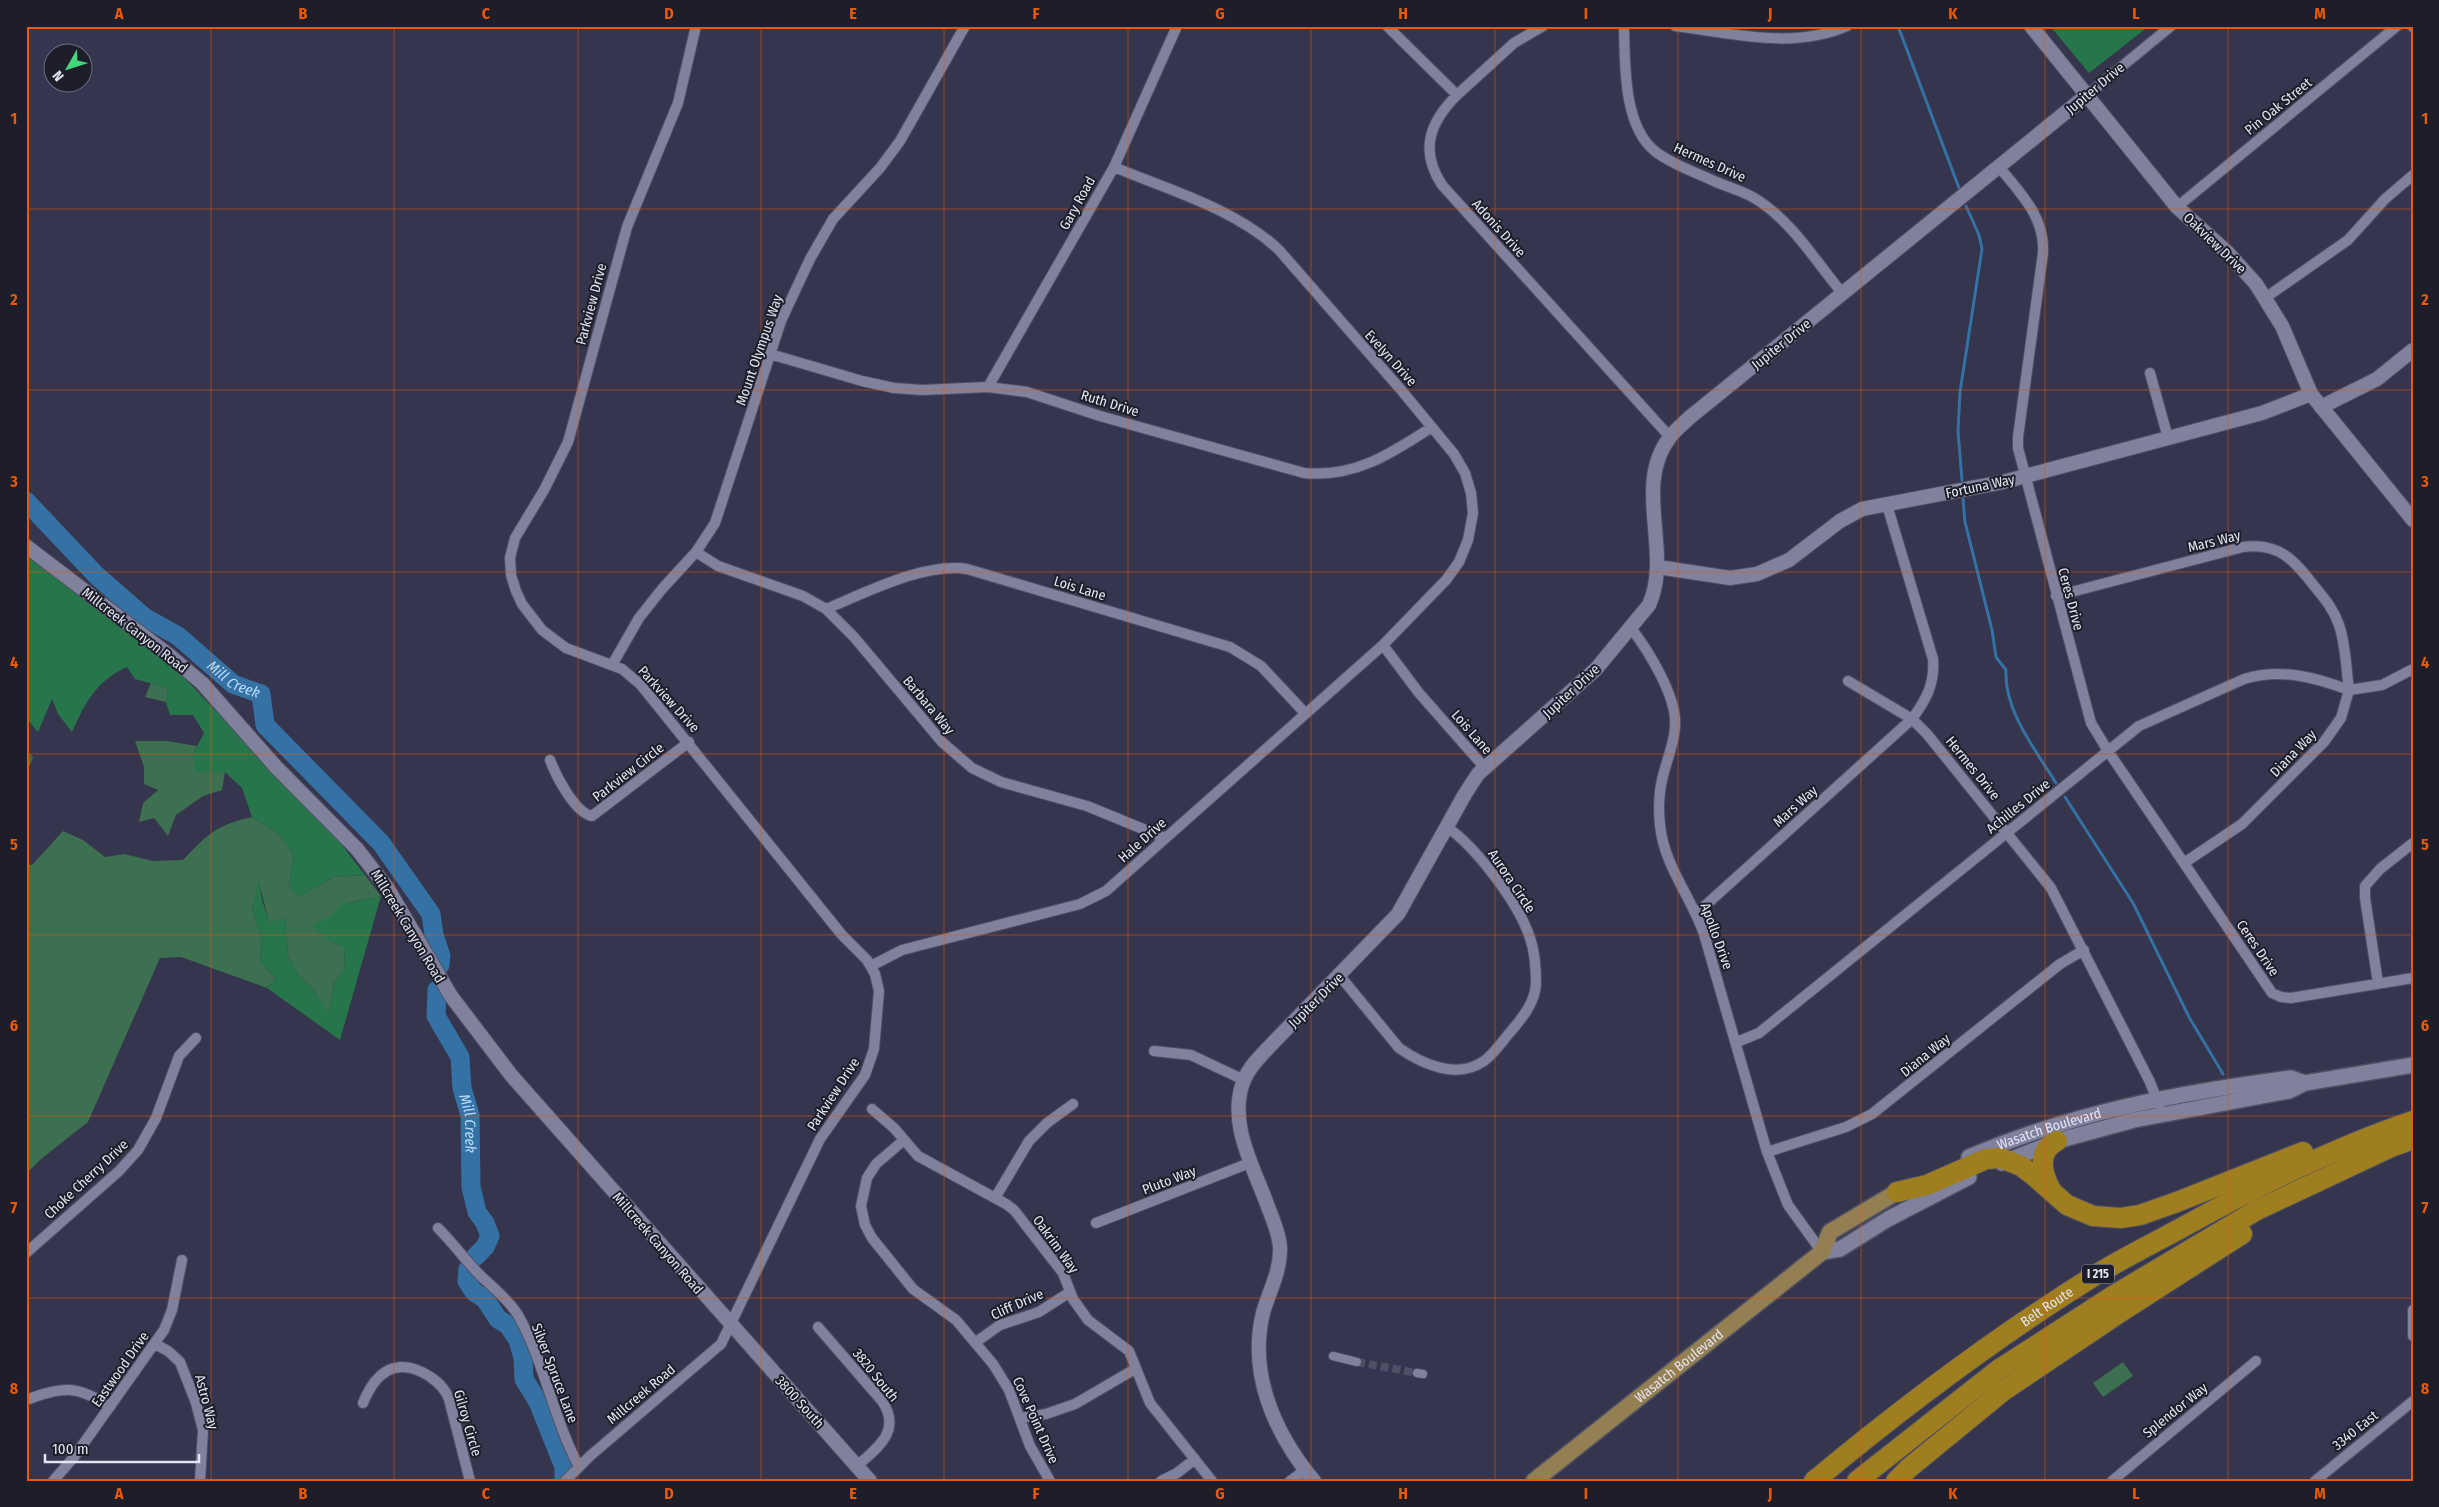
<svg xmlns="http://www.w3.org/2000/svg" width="2439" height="1507" font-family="'Fira Sans Condensed',sans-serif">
<rect width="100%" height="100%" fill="#35354d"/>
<path fill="#3d6f51" d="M151,683L168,688L166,702L145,697Z
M135,741H167L197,746L192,756L225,772L222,790L203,796L176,815L168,836L154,818L139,822L143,803L158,790L144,784V767Z
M26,749L33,757L26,775Z
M252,817L279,834L294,855L289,886L299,897L333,877L365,875L381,896C342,906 336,897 328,940L344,947L345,969L334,983L328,1014L315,992L298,975L288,956L285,919L269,923L259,882L252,908L262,941L260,961L276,979L267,988L181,957L160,958L88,1122L41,1159L26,1174V864L32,865L63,831L83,840L105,857L124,854L153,861L183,860C208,834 216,825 252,817Z
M2123,1362L2133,1376L2103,1397L2093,1383Z"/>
<path fill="#27764b" d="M2050,26H2149L2089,73Z
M26,554L174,667L336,837L365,875L333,877L299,897L289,886L294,855L279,834L252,817L242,788L225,772H196L192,756L204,733L193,715H170L166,702L168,688L135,679L127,667C96,681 85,703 72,732L58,714L52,699L38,732L26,718Z
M259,880L262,900L269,922L285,919L288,956L298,975L315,992L328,1013L334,983L345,969L344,947L328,940L312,925L332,916L340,905L381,896L340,1040L267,988L276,979L260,961L262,941L252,908Z"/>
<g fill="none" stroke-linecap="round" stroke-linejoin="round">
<path stroke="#3472a5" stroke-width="3" d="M1898,26L1959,188
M1962,480L1958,431L1960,392L1982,249L1979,235L1966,206
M1963,499L1965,522L1992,630L1996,657L2006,670C2004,711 2035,749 2056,783
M2065,797L2133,903L2189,1017L2223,1074"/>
<g stroke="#3472a5" stroke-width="19">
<path id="s1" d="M26,501L96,575L144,617L178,636L233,684L261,694L265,725L381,843L431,914L434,935L441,956L440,965"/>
<path id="s2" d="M437,990L436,1016L460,1057L462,1088L470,1115L471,1187L477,1212L485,1223L490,1236L485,1247L475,1257"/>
<path d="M468,1269L467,1281L474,1292L485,1299L498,1319L508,1325L518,1340L523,1358L524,1379L538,1402L564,1467V1481"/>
</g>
<path stroke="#4f4f66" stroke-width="8" stroke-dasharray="8 4" stroke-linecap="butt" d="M1357,1362L1417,1373"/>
<g stroke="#505064" stroke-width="10">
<path id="pedestrian" d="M1333,1356L1357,1362
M1417,1373L1423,1374"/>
</g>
<g stroke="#505064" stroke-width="12">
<path id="minor" d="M1387,26L1457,95C1430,122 1419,150 1442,185L1670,437
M1624,26C1625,64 1623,127 1656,152C1673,165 1695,172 1714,181C1729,188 1745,191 1759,201C1793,223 1817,263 1843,294
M1675,26C1731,33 1793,50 1847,26
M2412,26L2413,27
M1457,95L1514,43L1543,26
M2087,95L2171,26
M2000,168C2021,194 2045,217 2043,253L2018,437V448L2091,723L2108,751L2272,993L2281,997L2291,998L2413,978
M2177,207L2397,26
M2265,298L2348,240L2385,199L2413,175
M770,354L862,381L894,388L922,390L988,387L1027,392L1100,416L1304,473C1355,478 1392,453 1432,427
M2150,373L2168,438
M988,387L1114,167L1177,26
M1887,505L1933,659C1935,684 1926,700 1912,719L1927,734L2051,888L2150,1082L2159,1105
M696,552L718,566L803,596L826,609L854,637L942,742L972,768L1001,782L1087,806L1165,838
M826,609C865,593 925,562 967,569L1230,647L1261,666L1305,713
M1631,628C1648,650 1678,698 1675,727C1674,743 1668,757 1664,772C1659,789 1658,807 1660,825C1664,866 1691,896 1704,934L1767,1152L1788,1205L1822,1252
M1383,645L1419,693L1485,768
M612,665L639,618L662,589L696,552L715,523L781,321L810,259L833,219L880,168L900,141L965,26
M550,760C556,776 575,813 592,816L689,742
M2184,863L2242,824L2324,742L2341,718L2349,690L2382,685L2413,669
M1697,913L1912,719L1848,681
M871,966L902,950L1080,904L1106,891L1383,645L1446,580L1459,562L1468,540L1473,513L1471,493L1465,473L1454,454L1402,391L1279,250C1236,209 1169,190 1114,167
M1340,976L1399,1048C1422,1064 1457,1080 1484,1061C1495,1053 1503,1040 1512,1030C1523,1017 1535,1002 1536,984C1536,969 1535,952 1530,938C1519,904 1477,848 1447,827
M2378,983L2365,898V886L2380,869L2413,843
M1737,1042L1759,1033L2139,726L2244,679C2281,668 2314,677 2349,690C2346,669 2346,645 2339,625C2334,610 2325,599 2315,587C2294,560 2279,542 2243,547L2056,596
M1154,1051L1191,1055L1244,1080
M872,1109L894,1128L918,1156L1006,1204L1014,1210L1063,1273L1073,1299L1088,1320L1129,1351L1150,1403L1212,1481
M904,1140L876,1164L867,1178L861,1206L865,1225L872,1238L913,1289L956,1320L993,1364L1009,1390L1030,1446L1050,1481
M1767,1152L1846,1127L1872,1114L2060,964L2084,950
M995,1198L1029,1141L1047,1123L1073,1104
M1096,1223L1252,1162
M438,1228C452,1242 463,1257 476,1271C490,1286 507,1297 518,1315C545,1363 553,1418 579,1467
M26,1253L119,1171L138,1150L156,1118L179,1056L196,1038
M2413,1310V1336
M818,1327L882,1401C902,1431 878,1447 857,1466
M976,1342L1000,1325L1039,1312L1070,1292
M155,1344L168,1351L180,1362L196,1403L203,1430L200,1481
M26,1400C62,1386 78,1385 110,1407
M363,1403C376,1371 397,1356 429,1376C438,1382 445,1388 449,1399L470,1481
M1021,1418L1046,1414L1075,1404L1135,1369
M53,1481L74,1457L164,1330L172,1310L182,1260
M565,1481L590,1456L721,1344L820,1139L865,1075L874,1049L879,991L875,974L867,960L842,935L641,685L622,669L566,648L542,630L522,604L516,591L511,575L510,558L515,538L544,490L568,442L627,227L678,103L696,26
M1161,1481L1177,1473L1195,1459
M1290,1481L1305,1470
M2112,1481L2256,1361
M2315,1481L2413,1401"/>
</g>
<g stroke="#505064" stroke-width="16">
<path id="tertiary" d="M2031,26L2177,207L2228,253L2256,284L2282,326L2311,394L2413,520
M2321,407L2377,379L2413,350
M26,546L169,655L202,683L276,767L357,849L388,889L451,996L511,1075L870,1481
M1658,567L1730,578L1757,574L1789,560L1840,521L1862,509L2003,482L2262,413L2311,394
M1314,1481C1275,1434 1248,1374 1263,1313C1269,1291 1281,1271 1280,1247C1279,1232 1272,1218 1267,1204C1253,1166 1227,1121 1244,1080C1249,1067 1260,1057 1269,1047L1398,914L1465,794L1478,774L1596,669L1649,605C1673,552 1632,486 1670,437C1675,430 1683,424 1689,418L2087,95"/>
</g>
<g stroke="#505064" stroke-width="18">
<g id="secondary">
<path id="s3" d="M1969,1157C2074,1112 2178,1093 2291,1078L2305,1083"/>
<path d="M2002,1163L2057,1141L2134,1120L2289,1091L2305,1083L2413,1065"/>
<path d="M1822,1252L1840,1249L1888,1219L1969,1177"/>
</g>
</g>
<g stroke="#505064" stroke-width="19">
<g id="primary">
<path id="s4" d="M1534,1481L1822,1252L1830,1232L1897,1192"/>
</g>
</g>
<g stroke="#505064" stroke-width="22">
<g id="motorway">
<path d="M2051,1190C2042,1174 2036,1151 2057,1141"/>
<path d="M1897,1192L1927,1185L1986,1159L2001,1158L2021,1166L2033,1175L2067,1205L2093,1216L2121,1218L2140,1215L2177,1202L2303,1152"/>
<path id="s5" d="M1814,1481C1903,1407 1996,1337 2094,1276C2123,1258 2154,1243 2183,1227C2257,1186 2333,1148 2413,1121"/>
<path d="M1857,1481L1998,1370L2116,1294L2257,1210L2391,1147L2413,1139"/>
<path d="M1896,1481L1909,1468L2003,1391L2119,1313L2242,1234"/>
</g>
</g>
<use href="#pedestrian" stroke="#80819d" stroke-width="8"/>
<use href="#minor" stroke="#80819d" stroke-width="10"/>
<use href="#tertiary" stroke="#80819d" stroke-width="14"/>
<use href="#secondary" stroke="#80819d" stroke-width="15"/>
<use href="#primary" stroke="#937f51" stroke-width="16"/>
<use href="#motorway" stroke="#9f7e1f" stroke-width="20"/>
</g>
<path fill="none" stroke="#e8590c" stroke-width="1" stroke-opacity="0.55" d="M211,26V1481M394,26V1481M578,26V1481M761,26V1481M944,26V1481M1128,26V1481M1311,26V1481M1495,26V1481M1678,26V1481M1861,26V1481M2045,26V1481M2228,26V1481M26,209H2413M26,390H2413M26,572H2413M26,754H2413M26,935H2413M26,1116H2413M26,1298H2413"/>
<g text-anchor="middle" stroke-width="4" stroke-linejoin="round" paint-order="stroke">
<rect fill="#1d1e29" stroke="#a8a9b7" stroke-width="1" x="2082" y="1264.5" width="32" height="19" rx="4"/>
<g font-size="12" font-weight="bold" fill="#e4e5f4">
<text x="2098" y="1278">I 215</text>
</g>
<g font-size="14" fill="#e4e5f4" stroke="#1d1e29">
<text transform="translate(2095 88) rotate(-40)" y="5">Jupiter Drive</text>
<text transform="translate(2278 106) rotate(-39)" y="5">Pin Oak Street</text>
<text transform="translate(1710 162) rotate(24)" y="5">Hermes Drive</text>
<text transform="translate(1077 203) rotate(-61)" y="5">Gary Road</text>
<text transform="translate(1499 228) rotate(48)" y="5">Adonis Drive</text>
<text transform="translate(2215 243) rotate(44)" y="5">Oakview Drive</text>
<text transform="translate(591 304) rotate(-75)" y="5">Parkview Drive</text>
<text transform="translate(1781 344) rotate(-39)" y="5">Jupiter Drive</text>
<text transform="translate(759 350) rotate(-71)" y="5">Mount Olympus Way</text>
<text transform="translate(1391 358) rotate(48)" y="5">Evelyn Drive</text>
<text transform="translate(1110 403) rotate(17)" y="5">Ruth Drive</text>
<text transform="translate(1980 486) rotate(-12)" y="5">Fortuna Way</text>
<text transform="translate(2214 541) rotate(-14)" y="5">Mars Way</text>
<text transform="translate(1080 588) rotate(17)" y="5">Lois Lane</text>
<text transform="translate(2071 599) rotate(75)" y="5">Ceres Drive</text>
<text transform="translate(135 630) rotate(38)" y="5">Millcreek Canyon Road</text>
<text transform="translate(1571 691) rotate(-43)" y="5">Jupiter Drive</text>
<text transform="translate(669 699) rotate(48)" y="5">Parkview Drive</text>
<text transform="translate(929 705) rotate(50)" y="5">Barbara Way</text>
<text transform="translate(1472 732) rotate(49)" y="5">Lois Lane</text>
<text transform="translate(2293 753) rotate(-46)" y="5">Diana Way</text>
<text transform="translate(1973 768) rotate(51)" y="5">Hermes Drive</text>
<text transform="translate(628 772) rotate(-38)" y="5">Parkview Circle</text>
<text transform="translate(1795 806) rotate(-42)" y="5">Mars Way</text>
<text transform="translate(2018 806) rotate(-39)" y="5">Achilles Drive</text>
<text transform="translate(1142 840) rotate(-42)" y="5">Hale Drive</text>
<text transform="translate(1512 881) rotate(56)" y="5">Aurora Circle</text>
<text transform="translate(408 926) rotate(59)" y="5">Millcreek Canyon Road</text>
<text transform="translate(1717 936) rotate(70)" y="5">Apollo Drive</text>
<text transform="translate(2258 948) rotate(56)" y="5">Ceres Drive</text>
<text transform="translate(1316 1000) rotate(-45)" y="5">Jupiter Drive</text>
<text transform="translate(1925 1055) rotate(-39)" y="5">Diana Way</text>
<text transform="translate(833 1094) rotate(-57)" y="5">Parkview Drive</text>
<text dy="5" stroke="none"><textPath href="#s3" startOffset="85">Wasatch Boulevard</textPath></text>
<text transform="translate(86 1179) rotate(-43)" y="5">Choke Cherry Drive</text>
<text transform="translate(1169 1180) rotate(-21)" y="5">Pluto Way</text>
<text transform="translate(658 1243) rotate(49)" y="5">Millcreek Canyon Road</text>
<text transform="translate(1056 1244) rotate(54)" y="5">Oakrim Way</text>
<text transform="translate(1017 1304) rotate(-24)" y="5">Cliff Drive</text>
<text dy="5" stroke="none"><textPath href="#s5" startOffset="291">Belt Route</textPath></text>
<text dy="5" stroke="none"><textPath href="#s4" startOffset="185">Wasatch Boulevard</textPath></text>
<text transform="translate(120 1369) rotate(-55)" y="5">Eastwood Drive</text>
<text transform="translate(555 1373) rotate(69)" y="5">Silver Spruce Lane</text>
<text transform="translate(876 1375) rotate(51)" y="5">3820 South</text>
<text transform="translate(641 1394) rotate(-40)" y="5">Millcreek Road</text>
<text transform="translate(207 1402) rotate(75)" y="5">Astro Way</text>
<text transform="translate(800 1402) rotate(48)" y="5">3800 South</text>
<text transform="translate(2175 1410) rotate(-39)" y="5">Splendor Way</text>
<text transform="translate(1036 1420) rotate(66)" y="5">Cove Point Drive</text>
<text transform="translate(468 1423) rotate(74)" y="5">Gilroy Circle</text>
<text transform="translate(2355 1430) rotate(-39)" y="5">3340 East</text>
</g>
<g font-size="15" font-style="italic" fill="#badaf8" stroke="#1d1e29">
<text dy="5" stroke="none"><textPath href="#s1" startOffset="276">Mill Creek</textPath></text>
<text dy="5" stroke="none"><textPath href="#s2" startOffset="141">Mill Creek</textPath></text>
</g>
</g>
<rect width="2439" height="1507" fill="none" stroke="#1d1e29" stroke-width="55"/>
<g transform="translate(68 68) rotate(231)"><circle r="24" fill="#1d1e29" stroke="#6d6e7a"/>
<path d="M0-4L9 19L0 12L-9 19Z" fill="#43d77b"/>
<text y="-8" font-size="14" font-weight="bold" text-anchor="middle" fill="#e4e5f4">N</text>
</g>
<path d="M45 1454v8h154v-8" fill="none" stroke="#e4e5f4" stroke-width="2.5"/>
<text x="52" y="1454" font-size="15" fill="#e4e5f4" stroke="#1d1e29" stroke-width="4" paint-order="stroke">100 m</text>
<rect x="28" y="28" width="2384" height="1452" fill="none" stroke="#e8590c" stroke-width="2"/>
<g font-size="16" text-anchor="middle" font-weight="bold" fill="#e8590c">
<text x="119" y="19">A</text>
<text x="303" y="19">B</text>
<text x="486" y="19">C</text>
<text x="669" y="19">D</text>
<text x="853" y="19">E</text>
<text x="1036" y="19">F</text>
<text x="1220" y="19">G</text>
<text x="1403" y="19">H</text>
<text x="1586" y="19">I</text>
<text x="1770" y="19">J</text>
<text x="1953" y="19">K</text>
<text x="2136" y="19">L</text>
<text x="2320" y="19">M</text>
<text x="14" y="124">1</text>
<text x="2425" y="124">1</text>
<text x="14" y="305">2</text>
<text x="2425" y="305">2</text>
<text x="14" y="487">3</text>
<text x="2425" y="487">3</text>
<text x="14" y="668">4</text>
<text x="2425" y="668">4</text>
<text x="14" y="850">5</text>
<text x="2425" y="850">5</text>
<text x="14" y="1031">6</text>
<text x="2425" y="1031">6</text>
<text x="14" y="1213">7</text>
<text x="2425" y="1213">7</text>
<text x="14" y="1394">8</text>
<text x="2425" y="1394">8</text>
<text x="119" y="1499">A</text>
<text x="303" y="1499">B</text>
<text x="486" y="1499">C</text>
<text x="669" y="1499">D</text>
<text x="853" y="1499">E</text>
<text x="1036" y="1499">F</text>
<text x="1220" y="1499">G</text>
<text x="1403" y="1499">H</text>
<text x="1586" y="1499">I</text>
<text x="1770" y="1499">J</text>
<text x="1953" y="1499">K</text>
<text x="2136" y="1499">L</text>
<text x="2320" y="1499">M</text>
</g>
</svg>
